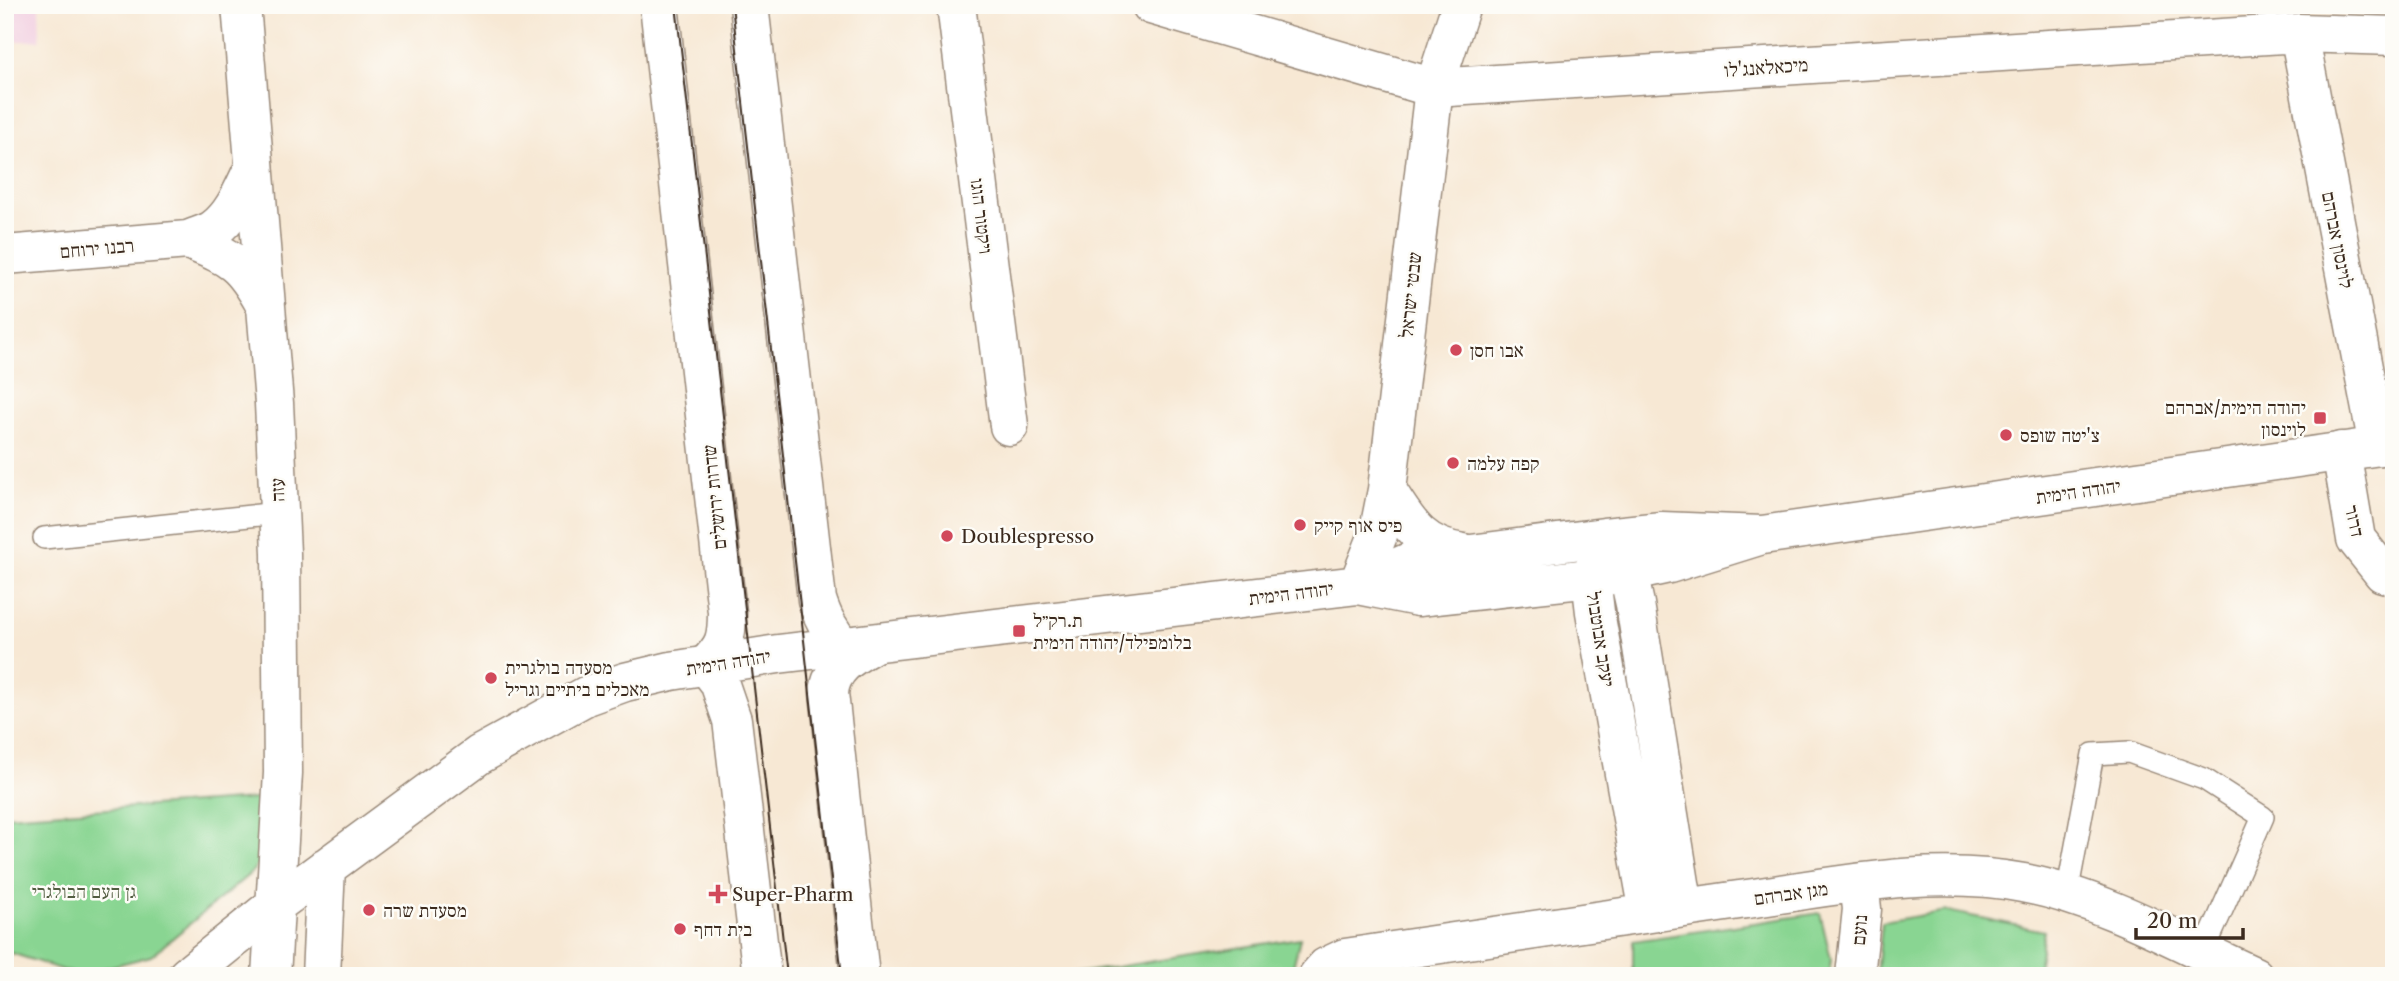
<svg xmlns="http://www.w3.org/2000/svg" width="2399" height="981" font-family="'Libre Caslon Text','Frank Ruhl Libre',serif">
<rect width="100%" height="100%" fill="#fdfcf7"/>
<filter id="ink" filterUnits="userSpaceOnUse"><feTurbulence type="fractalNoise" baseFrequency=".0143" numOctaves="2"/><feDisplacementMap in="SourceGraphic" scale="14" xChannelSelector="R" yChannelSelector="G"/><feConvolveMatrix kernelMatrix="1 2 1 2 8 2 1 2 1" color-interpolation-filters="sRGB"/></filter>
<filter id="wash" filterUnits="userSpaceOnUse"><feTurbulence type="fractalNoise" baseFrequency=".00686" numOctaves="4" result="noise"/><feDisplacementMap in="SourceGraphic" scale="28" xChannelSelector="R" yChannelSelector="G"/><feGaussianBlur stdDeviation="1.57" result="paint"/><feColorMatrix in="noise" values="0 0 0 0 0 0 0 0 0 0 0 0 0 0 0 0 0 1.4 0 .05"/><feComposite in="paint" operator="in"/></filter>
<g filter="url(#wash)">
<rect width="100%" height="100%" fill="#f7e8d4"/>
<path fill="#f2cfe1" d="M5,5H39L40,40L5,42Z"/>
<path fill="#89d592" stroke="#628058" stroke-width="2" d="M268,798L263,856L252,872L151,956L78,975L5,951V816Z
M1947,911L2044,931L2037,976H1877L1882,922Z
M1820,913L1831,959L1829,976H1633V941Z
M1300,938L1291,976H1059Z"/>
</g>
<g filter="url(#ink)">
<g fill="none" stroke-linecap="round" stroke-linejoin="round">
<g stroke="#998979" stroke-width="24">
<path id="lane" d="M44,538L278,513
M2067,894L2093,754L2129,752L2204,779L2263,817L2203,953"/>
</g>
<g stroke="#998979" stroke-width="41">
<path id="street" d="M659,5L727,612C727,638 725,647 706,665L719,682L732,720L762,976
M749,5L817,600C823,619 830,632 843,647
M956,5L1009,426
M1151,5L1434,88L2299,33L2394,36
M2299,33L2378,446
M188,240C231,258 241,261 264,303
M5,255L188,240C197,236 207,234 214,229C234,215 244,187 254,167
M2341,451L2356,539L2383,573L2394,576
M1610,546L1628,573L1635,604L1684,908
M1601,547L1591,578L1595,612L1649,913
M860,976L829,693C831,667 852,656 873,644
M1318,976L1326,967L1345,958C1477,939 1608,919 1739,900C1833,887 1929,865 2023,883C2105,899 2179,942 2254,976
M1855,976L1862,909L1859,883"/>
</g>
<g stroke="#998979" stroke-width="41">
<path id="secondary" d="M241,5L274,403L281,553L283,773L271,976
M1387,490C1408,523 1421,548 1464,553
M1358,585L1418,597L1591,578L1628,573L1669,564L1762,535L2394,444
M1358,585L1378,535L1387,490L1434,88L1461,5
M187,976L275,905L479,755L586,696L625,682L671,671L778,654L1358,585L1409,562L1604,537L1662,531L1762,535
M321,976L326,867"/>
</g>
<use href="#lane" stroke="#fff" stroke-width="21"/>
<use href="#street" stroke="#fff" stroke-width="38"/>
<use href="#secondary" stroke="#fff" stroke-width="38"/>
<path stroke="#3b2a1e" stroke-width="2" d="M676,5L787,976
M732,5L842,976"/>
</g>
</g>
<g fill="#d1495b" stroke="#fdfcf7" stroke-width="2.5">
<circle cx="1456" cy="350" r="7"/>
<rect x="2313" y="411" width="14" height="14" rx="3.5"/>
<circle cx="2006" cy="435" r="7"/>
<circle cx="1453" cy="463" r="7"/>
<circle cx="1300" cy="525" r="7"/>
<circle cx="947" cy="536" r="7"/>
<rect x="1012" y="624" width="14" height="14" rx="3.5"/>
<circle cx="491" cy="678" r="7"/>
<path d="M714.5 883.5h7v7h7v7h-7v7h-7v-7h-7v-7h7z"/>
<circle cx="369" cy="910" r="7"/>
<circle cx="680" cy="929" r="7"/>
</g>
<g text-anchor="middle" stroke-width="5" stroke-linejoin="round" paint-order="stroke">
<g font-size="19" fill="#3b2a1e" stroke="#fdfcf7">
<text transform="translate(1766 67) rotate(-4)" y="7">מיכאלאנג'לו</text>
<text transform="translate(982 216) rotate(83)" y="7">ויקטור הוגו</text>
<text transform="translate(2338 240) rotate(79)" y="7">לוינסון אברהם</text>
<text transform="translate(97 248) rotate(-5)" y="7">רבנו ירוחם</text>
<text transform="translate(1410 295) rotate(-84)" y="7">שבטי ישראל</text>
<text transform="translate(277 490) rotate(-92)" y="7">עזה</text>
<text transform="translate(2078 491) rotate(-8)" y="7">יהודה הימית</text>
<text transform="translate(714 497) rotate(-96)" y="7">שדרות ירושלים</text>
<text transform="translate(2355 521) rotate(77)" y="7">דרור</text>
<text transform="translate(1291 593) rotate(-7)" y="7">יהודה הימית</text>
<text transform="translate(1601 639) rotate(81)" y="7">יעקב אבוטבול</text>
<text transform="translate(728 662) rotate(-9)" y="7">יהודה הימית</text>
<text transform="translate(1791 893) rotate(-8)" y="7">מגן אברהם</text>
<text transform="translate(1859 930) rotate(-85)" y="7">נועם</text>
</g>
<g font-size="19" fill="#3b2a1e" stroke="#fdfcf7" text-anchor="start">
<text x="1470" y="357">אבו חסן</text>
<text x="2306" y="414" text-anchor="end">יהודה הימית/אברהם<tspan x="2306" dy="22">לוינסון</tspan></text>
<text x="2020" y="442">צ'יטה שופס</text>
<text x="1467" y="470">קפה עלמה</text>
<text x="1314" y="532">פיס אוף קייק</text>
<text x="961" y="543">Doublespresso</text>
<text x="1033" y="627">ת.רק״ל<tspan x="1033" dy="22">בלומפילד/יהודה הימית</tspan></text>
<text x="505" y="674">מסעדה בולגרית<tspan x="505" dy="22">מאכלים ביתיים וגריל</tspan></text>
<text x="732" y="901">Super-Pharm</text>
<text x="383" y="917">מסעדת שרה</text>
<text x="694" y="936">בית דחף</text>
</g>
<g font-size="19" fill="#525d41" stroke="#fdfcf7">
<text x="84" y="898">גן העם הבולגרי</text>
</g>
</g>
<rect width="2399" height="981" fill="none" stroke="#fdfcf7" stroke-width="28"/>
<path d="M2136 928v10h107v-10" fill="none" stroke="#3b2a1e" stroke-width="3.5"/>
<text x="2147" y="928" font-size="21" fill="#3b2a1e" stroke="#fdfcf7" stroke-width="5" paint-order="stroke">20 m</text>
</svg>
